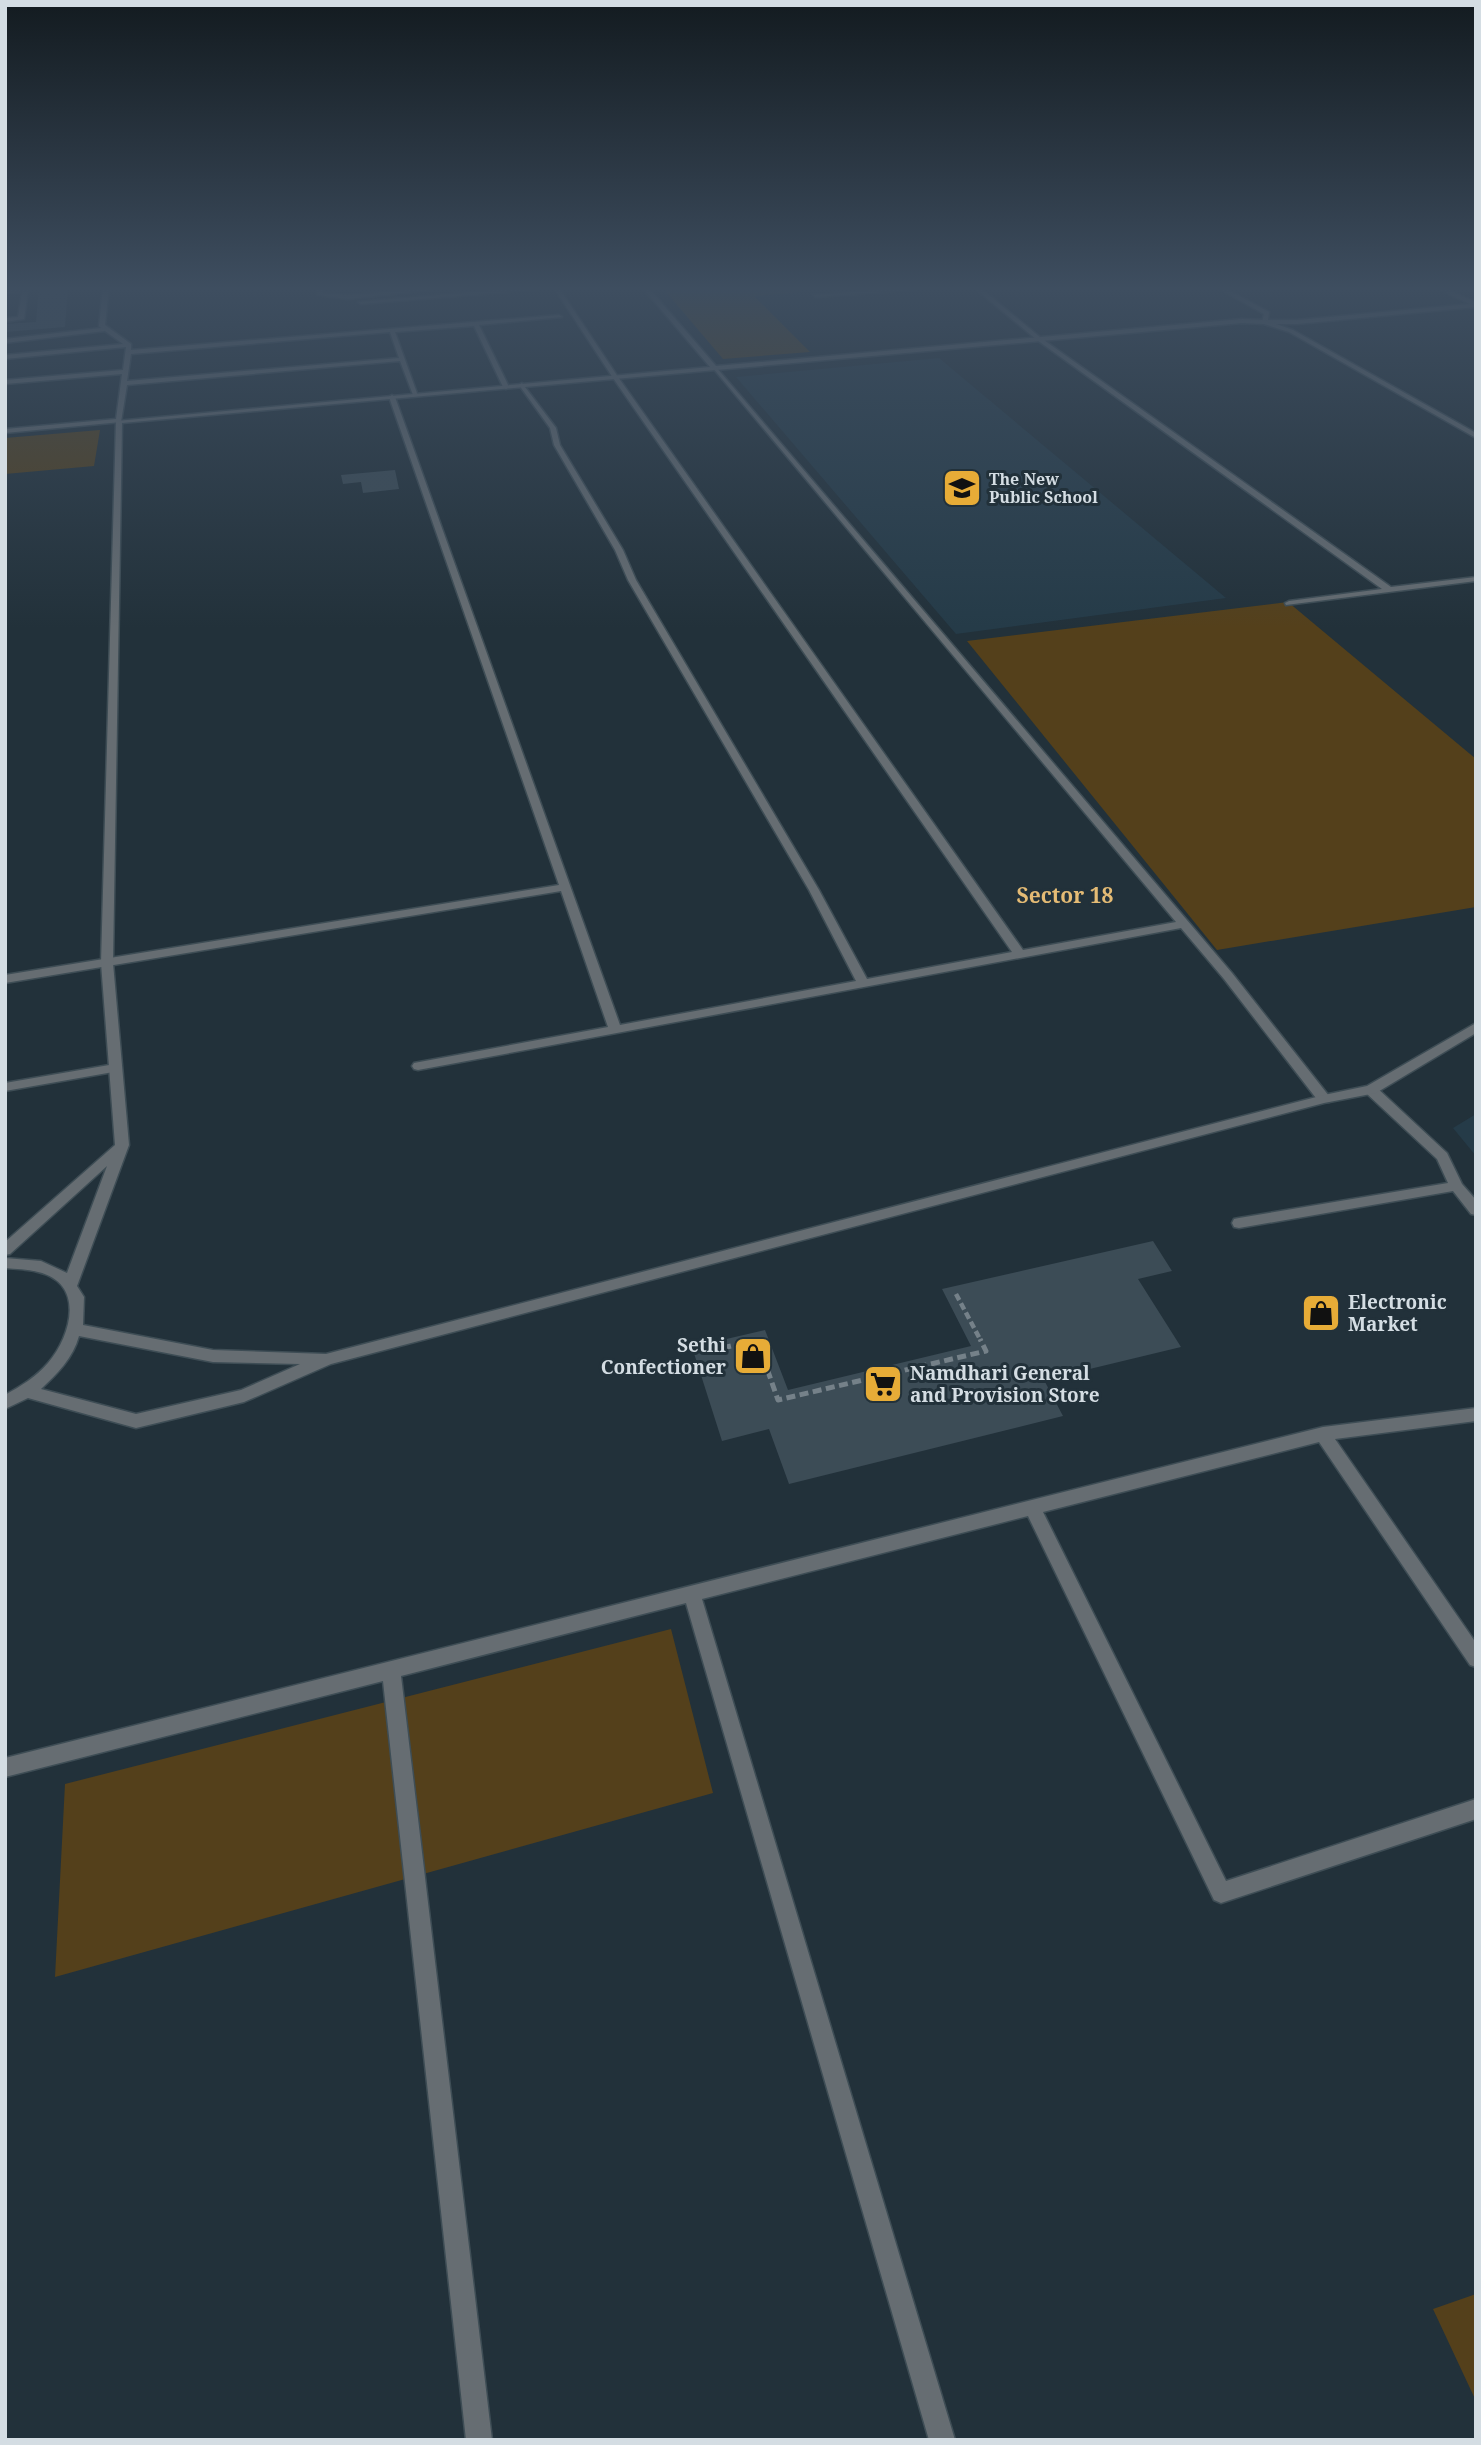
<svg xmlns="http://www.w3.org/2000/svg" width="1481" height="2445" font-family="'Noto Serif',serif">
<rect width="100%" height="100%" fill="#22313a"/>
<path fill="#253b48" d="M939,358L1226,598L956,634L736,377Z
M1476,1114V1156L1453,1128Z"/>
<path fill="#54401b" d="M661,286H796L802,292L754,296L810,352L723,359Z
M100,430L94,466L5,474V438Z
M1288,602L1476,759V907L1217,950L967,641Z
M671,1629L713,1793L55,1977L65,1784Z
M1476,2294V2401L1433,2309Z"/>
<path fill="#3c4c56" d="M39,286H68L65,327L5,332V324L36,322Z
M395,470L399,489L363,493L361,482L343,484L341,475Z
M1153,1241L1172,1271L1138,1279L1181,1347L1044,1380L1063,1416L789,1484L769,1429L722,1441L692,1347L765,1330L788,1390L971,1346L942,1289Z"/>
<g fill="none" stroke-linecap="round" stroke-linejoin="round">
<g stroke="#3e4d55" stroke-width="3">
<path id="service" d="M316,286H322L323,293L348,295L463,286L348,299L318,295Z
M25,288L28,290L24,319L5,322V318L18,317L22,292L5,293V289Z"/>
</g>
<g stroke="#3e4d55" stroke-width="3">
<path id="minor" d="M103,286H109L105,325L131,344V350L559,315L562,317L479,325L509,387L506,389L503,387L474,326L395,332L418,396L413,395L400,361L127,385L121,422L5,433V429L116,419L122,374L5,384V380L123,370L126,347L5,359V355L123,344L105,331L5,343V339L101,328L99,326ZM390,332L399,358L127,381L131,354Z
M543,286H567L559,288L618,377L1023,950L1176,922L712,367H716L1232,973L1329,1096L1330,1099L1329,1102H1319L1224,979L1181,928L418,1070L414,1069L412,1066L414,1063L608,1027L561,891L5,983V975L559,885L389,397L392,395L395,397L620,1025L856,981L809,890L628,580L615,550L554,445L550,428L519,385L522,383L556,428L560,445L623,550L636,580L819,890L867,979L1012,952L613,378L554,288L361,304L358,302Z
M932,286H962L816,297L813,295Z
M972,286H978L1041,338L1391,587L1476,577V581L1286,605L1285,603L1289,601L1382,589L1037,340Z
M1214,286H1221L1269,312L1268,320H1297L1470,304L1432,286H1440L1476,302V307L1297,324H1265L1262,322L1264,314Z
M115,1064L121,1068L119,1071L5,1091V1083Z
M1371,1086L1376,1087L1447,1153L1462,1184L1476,1200V1215L1471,1214L1453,1191L1239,1228L1234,1227L1232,1223L1234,1219L1239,1218L1448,1183L1437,1159L1366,1093L1365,1090L1366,1087Z
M1476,1408V1421L1335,1439L1476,1643V1667L1470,1665L1319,1442L1043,1512L1226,1881L1476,1799V1819L1221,1903L1214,1900L1028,1516L702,1599L955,2440H929L686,1603L401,1676L492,2440H466L383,1681L5,1777V1758L1323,1427Z"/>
</g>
<g stroke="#3e4d55" stroke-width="3">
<path id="tertiary" d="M641,286H647L716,366L1242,319L1265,320L1293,330L1476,433V438L1289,332L1264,324L1242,323L122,423L113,963L129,1145L77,1286L84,1297L83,1325L213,1350L326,1354L1324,1095L1367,1086L1476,1023V1033L1376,1093L1324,1103L331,1364L244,1402L136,1428L28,1398L5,1409V1395C21,1386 36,1377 48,1363C72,1335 85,1283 38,1272C27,1269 16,1269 5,1268V1258L41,1261L67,1273L107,1166L10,1254L5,1255V1242L115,1145L101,963L116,421L710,367ZM79,1336L213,1362L300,1364L241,1390L136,1414L41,1389C57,1374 73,1358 79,1336Z"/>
</g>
<path stroke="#758189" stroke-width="4.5" stroke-dasharray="7 3.5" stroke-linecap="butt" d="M956,1294L981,1341
M753,1341H757"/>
<path stroke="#758189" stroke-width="5" stroke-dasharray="9 4.5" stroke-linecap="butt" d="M709,1351L757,1340L778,1400L986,1351L980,1339"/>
<use href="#service" fill="#666d72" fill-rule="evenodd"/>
<use href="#minor" fill="#666d72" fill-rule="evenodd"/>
<use href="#tertiary" fill="#666d72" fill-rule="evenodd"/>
</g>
<linearGradient id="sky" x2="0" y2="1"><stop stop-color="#131b20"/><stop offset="0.46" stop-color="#3e4e60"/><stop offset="1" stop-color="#3e4e60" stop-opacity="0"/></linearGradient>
<rect width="1481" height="628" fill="url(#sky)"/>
<defs>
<g id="school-square" transform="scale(2.0125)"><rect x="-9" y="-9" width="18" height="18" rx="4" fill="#e7ac37" stroke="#22313a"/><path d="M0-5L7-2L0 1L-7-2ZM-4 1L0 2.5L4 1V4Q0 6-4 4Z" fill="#111"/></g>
<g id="shop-square" transform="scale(2.0125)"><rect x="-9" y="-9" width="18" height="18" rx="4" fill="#e7ac37" stroke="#22313a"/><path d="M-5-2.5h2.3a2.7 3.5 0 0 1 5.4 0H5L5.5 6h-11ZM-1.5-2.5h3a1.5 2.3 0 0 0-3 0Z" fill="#111"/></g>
<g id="supermarket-square" transform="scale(2.0125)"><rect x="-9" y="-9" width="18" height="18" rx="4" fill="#e7ac37" stroke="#22313a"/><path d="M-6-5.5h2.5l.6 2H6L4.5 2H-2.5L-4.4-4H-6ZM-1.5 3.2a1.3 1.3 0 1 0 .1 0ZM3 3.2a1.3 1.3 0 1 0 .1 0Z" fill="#111"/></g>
</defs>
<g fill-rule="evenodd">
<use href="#school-square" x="962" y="488"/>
<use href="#shop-square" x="1321" y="1313"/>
<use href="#shop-square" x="753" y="1356"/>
<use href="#supermarket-square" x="883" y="1384"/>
</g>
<g text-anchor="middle" stroke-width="6" stroke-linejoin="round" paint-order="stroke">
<g font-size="16" font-weight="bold" fill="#d4dde3" stroke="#22313a" text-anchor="start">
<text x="989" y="485">The New<tspan x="989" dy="18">Public School</tspan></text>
</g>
<g font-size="19" font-weight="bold" fill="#d4dde3" stroke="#22313a" text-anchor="start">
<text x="1348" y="1309">Electronic<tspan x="1348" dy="22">Market</tspan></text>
<text x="726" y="1352" text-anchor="end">Sethi<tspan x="726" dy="22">Confectioner</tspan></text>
<text x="910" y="1380">Namdhari General<tspan x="910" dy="22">and Provision Store</tspan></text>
</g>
<g font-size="21" font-weight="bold" fill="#e4bb75" stroke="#22313a">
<text x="1065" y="903">Sector 18</text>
</g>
</g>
<rect width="1481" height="2445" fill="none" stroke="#d4dde3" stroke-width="14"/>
</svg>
